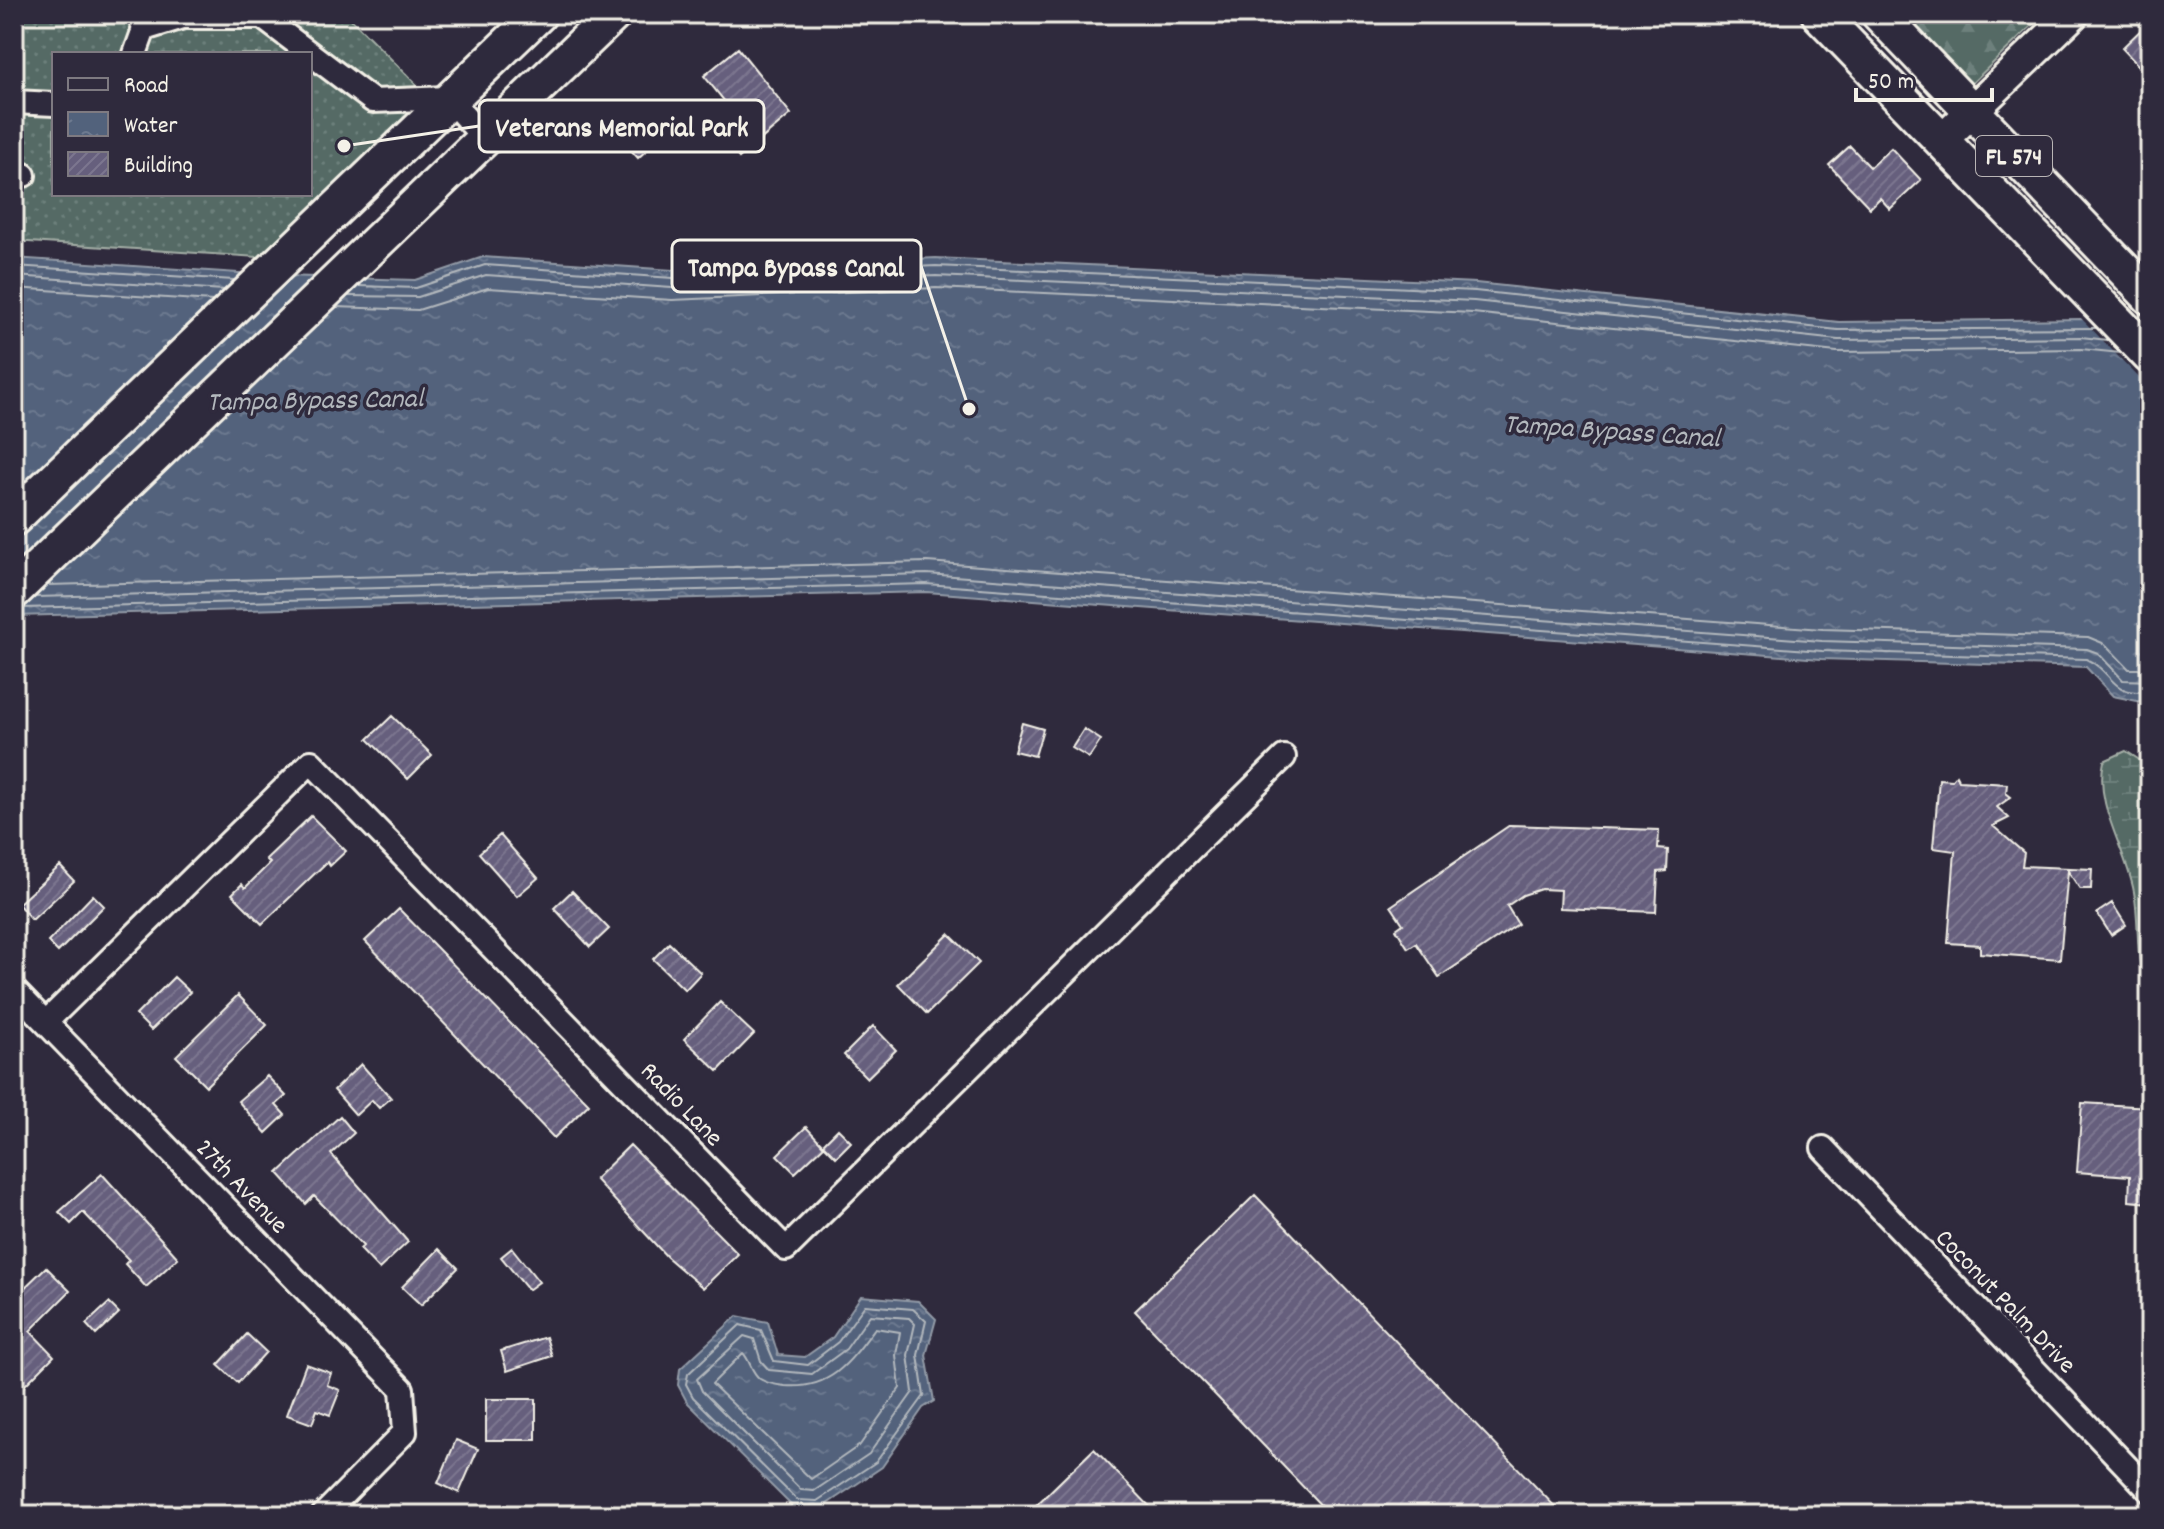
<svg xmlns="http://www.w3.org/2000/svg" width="2164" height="1529" font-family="Dekko,sans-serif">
<defs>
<pattern id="grass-dots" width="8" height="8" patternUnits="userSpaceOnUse" patternTransform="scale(2)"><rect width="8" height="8" fill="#546a65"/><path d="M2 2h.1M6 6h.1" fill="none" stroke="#6d807b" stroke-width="1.8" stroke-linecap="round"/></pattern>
<pattern id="forest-firs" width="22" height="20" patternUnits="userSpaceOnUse" patternTransform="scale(2)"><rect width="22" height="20" fill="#546a65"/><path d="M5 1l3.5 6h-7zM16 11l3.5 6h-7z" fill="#6d807b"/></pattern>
<pattern id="wetland-marsh" width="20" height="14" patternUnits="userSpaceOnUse" patternTransform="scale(2)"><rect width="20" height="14" fill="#546a65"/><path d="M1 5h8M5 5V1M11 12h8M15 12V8" fill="none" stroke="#6d807b"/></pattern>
<pattern id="water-ripples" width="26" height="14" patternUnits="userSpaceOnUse" patternTransform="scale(2)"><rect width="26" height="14" fill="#52627c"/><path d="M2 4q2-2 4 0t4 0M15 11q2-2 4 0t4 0" fill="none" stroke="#6c798f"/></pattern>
<pattern id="building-hatch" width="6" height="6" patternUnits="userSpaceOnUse" patternTransform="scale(2)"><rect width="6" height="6" fill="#665f7d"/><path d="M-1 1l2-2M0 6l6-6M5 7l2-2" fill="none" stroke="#7c768f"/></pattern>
</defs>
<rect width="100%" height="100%" fill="#2f2a3d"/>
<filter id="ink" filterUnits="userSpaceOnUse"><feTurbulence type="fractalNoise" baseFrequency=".0125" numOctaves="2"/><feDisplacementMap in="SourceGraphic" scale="16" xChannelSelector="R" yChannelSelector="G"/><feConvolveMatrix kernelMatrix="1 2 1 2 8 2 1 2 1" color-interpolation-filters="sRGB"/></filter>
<g filter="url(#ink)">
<path fill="url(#grass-dots)" stroke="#a4aea6" stroke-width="2" fill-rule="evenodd" d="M14,14H346L430,98L258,257L14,241ZM54,54H310V194H54Z"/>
<path fill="url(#forest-firs)" stroke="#a4aea6" stroke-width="2" d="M1904,14H2044L1970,85Z"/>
<path fill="url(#wetland-marsh)" stroke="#a4aea6" stroke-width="2" d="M2126,751L2144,763L2150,795V996C2133,963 2141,928 2134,892C2126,848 2094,806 2104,761Z"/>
<path fill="url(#water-ripples)" stroke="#939ba7" stroke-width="2" d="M483,257L673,270L936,258L1476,283L1839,322L2083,319L2150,326V697L2142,702L2113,696L2086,667L1821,659L926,592L14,616V258L282,276L415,280Z
M861,1296L918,1301L936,1319L926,1355L934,1401L923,1408L882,1467L818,1510L793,1507L687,1402L678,1385L680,1369L737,1316L768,1322L778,1355L805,1357L833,1337Z"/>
<path fill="#2f2a3d" d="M2078,315L2150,322V389Z"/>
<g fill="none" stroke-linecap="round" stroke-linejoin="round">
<path stroke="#b3b8bd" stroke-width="2" d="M14,266L234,280
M14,276L224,290
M359,286L416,288L485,265L673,278L936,266L1475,291L1838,330L2097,328
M14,288L213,301
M349,296L418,297L486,275L672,288L936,276L1474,301L1838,340L2081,337L2108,340
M336,307L418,310L488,288L672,300L936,288L1473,313L1837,352L2081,349L2121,353
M48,585L927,562L1823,629L2088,637L2105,644L2129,669H2150
M35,597L927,574L1822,641L2087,649L2098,653L2123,680L2150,681
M22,608L926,584L1822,651L2086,659C2115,672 2109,697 2150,691
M865,1305L913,1309L926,1321L918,1355L924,1396L876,1462L817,1501L797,1500L693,1397L686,1384L688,1374L740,1325L761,1330L774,1361L808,1365L838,1342Z
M870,1315L909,1318L915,1324L908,1355L913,1392L869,1454L814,1491L801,1490L702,1391L697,1379L744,1336L754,1339L761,1361L769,1370L812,1374L846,1349Z
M875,1328L900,1332L896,1355L900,1388L860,1445L811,1479L712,1384L743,1353C750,1360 751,1372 760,1379C768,1384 776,1385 785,1386C831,1390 850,1362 875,1328Z"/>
</g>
<path fill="url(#building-hatch)" stroke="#f4f1e8" stroke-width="2" d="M2150,21V78L2122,48Z
M738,48L791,114L739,158L711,124L730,108L704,76Z
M635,111L659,139L638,158L613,130Z
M1850,146L1870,167L1891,148L1921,180L1890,209L1880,198L1870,208L1829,165Z
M392,716L432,755L408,779L368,739Z
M1022,723L1043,729L1035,756L1014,751Z
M1084,729L1101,740L1089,758L1072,748Z
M1956,775L1959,781L2007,784L2006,793L2011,797L1997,807L2009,818L1993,826L2024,853L2022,866L2092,869L2091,889H2080L2068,871L2060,959L1980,953V945L1948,943L1955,851L1933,848L1939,779L1952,780Z
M311,816L346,851L330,866L327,862L262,924L232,894L242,884L245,888L270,863L266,859Z
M1510,825L1659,830L1658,849L1668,850L1667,871L1658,872L1656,912L1560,908L1561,890L1541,889L1523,895L1507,906L1518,924L1439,977L1416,943L1408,948L1396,929L1403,924L1391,906Z
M500,835L538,878L517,896L479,853Z
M60,866L74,881L32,920L18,904Z
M572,891L609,929L590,947L554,908Z
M93,895L104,906L58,952L48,942Z
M2112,903L2126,925L2111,935L2097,913Z
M399,909L589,1104L554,1138L365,941Z
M949,934L979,963L927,1014L898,984Z
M669,943L701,973L685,990L653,959Z
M174,977L190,992L151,1030L136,1015Z
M238,995L267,1025L206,1086L176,1056Z
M720,1002L754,1034L718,1071L684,1039Z
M873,1026L896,1050L867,1078L844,1055Z
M361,1064L391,1098L379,1108L372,1100L356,1115L334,1090Z
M267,1076L286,1096L276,1105L285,1115L266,1133L238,1101Z
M2082,1103L2150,1107V1203L2129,1201L2130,1176L2077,1172Z
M340,1116L354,1133L331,1154L408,1242L379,1269L360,1249L363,1246L314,1196L306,1204L278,1173Z
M806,1127L824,1146L795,1173L777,1155Z
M838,1129L851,1142L836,1157L823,1144Z
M630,1145L738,1254L703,1288L667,1257L595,1179Z
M102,1174L178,1258L146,1287L125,1264L129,1260L83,1212L71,1224L59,1212Z
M1255,1195L1563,1515H1330L1135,1311Z
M512,1248L539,1282L528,1290L501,1257Z
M439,1249L458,1268L421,1305L402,1287Z
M46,1267L70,1291L30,1331L54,1356L24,1386L14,1376V1298Z
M109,1303L119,1313L96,1335L86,1324Z
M247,1334L266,1352L238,1383L218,1365Z
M546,1337L552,1356L507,1371L501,1351Z
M306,1364L331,1373L327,1385L340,1390L330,1415L317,1410L312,1424L287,1415Z
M486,1399H536V1440H486Z
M456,1440L478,1449L459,1493L438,1483Z
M1094,1449L1158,1515H1026Z"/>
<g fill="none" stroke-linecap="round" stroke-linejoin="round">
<g stroke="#f4f1e8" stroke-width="28">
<path id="street" d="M139,14L144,29L183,17H262L373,101L448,98L483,137
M135,54L144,29
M14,102L54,104
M14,174L24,175
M14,990L402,1389L405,1432L323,1515
M46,1022L311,762L786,1249L1284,757
M1823,1148L2150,1491"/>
</g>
<g stroke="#f4f1e8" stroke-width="36">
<path id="secondary" d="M1943,139L2073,14"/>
</g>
<g stroke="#f4f1e8" stroke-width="40">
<path id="primary" d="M1819,14L2150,356
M1879,14L2150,297
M14,518L539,14
M14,591L614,14"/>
</g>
<use href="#street" stroke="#2f2a3d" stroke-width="22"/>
<use href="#secondary" stroke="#2f2a3d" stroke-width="30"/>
<use href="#primary" stroke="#2f2a3d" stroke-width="34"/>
</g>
</g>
<g text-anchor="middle" stroke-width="7" stroke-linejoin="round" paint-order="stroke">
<rect fill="#2f2a3d" stroke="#b9b5b5" stroke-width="2" x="1976" y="136" width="76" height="40" rx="6"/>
<g font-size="24" font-weight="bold" fill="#f4f1e8">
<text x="2014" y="164">FL 574</text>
</g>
<g font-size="26" fill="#f4f1e8" stroke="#2f2a3d">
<text transform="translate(683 1103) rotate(46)" y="9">Radio Lane</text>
<text transform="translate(243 1185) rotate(46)" y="9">27th Avenue</text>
<text transform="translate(2007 1300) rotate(46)" y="9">Coconut Palm Drive</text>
</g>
<g font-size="28" font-style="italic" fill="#b3b8bd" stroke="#2f2a3d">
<text transform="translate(315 398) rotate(-1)" y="10">Tampa Bypass Canal</text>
<text transform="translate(1612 429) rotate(4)" y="10">Tampa Bypass Canal</text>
</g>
</g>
<path fill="none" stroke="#f4f1e8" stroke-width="3" d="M344 146L479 126M969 409L921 266"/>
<g fill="#f4f1e8" stroke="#2f2a3d" stroke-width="3">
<circle cx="344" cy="146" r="8"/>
<circle cx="969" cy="409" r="8"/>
</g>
<g fill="#2f2a3d" stroke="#f4f1e8" stroke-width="3">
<rect x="479" y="100" width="285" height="52" rx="8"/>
<rect x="672" y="240" width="249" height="52" rx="8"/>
</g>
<g font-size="28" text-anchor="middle" font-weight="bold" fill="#f4f1e8">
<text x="622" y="136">Veterans Memorial Park</text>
<text x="796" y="276">Tampa Bypass Canal</text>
</g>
<rect width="2164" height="1529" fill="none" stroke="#2f2a3d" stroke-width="48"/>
<rect x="24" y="24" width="2116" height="1481" fill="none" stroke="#f4f1e8" stroke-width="3" filter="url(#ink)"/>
<rect x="52" y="52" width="260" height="144" fill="#2f2a3d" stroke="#7e7a81" stroke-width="2"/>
<rect x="68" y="78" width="40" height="12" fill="#2f2a3d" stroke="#7e7a81" stroke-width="2"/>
<text x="124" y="92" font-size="24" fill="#f4f1e8">Road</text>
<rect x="68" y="112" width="40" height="24" fill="url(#water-ripples)" stroke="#7e7a81" stroke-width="2"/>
<text x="124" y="132" font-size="24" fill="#f4f1e8">Water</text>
<rect x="68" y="152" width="40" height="24" fill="url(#building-hatch)" stroke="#7e7a81" stroke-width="2"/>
<text x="124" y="172" font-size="24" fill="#f4f1e8">Building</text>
<path d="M1856 88v12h136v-12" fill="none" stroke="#f4f1e8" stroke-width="4"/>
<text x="1868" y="88" font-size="24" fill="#f4f1e8" stroke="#2f2a3d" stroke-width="6" paint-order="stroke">50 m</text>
</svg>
